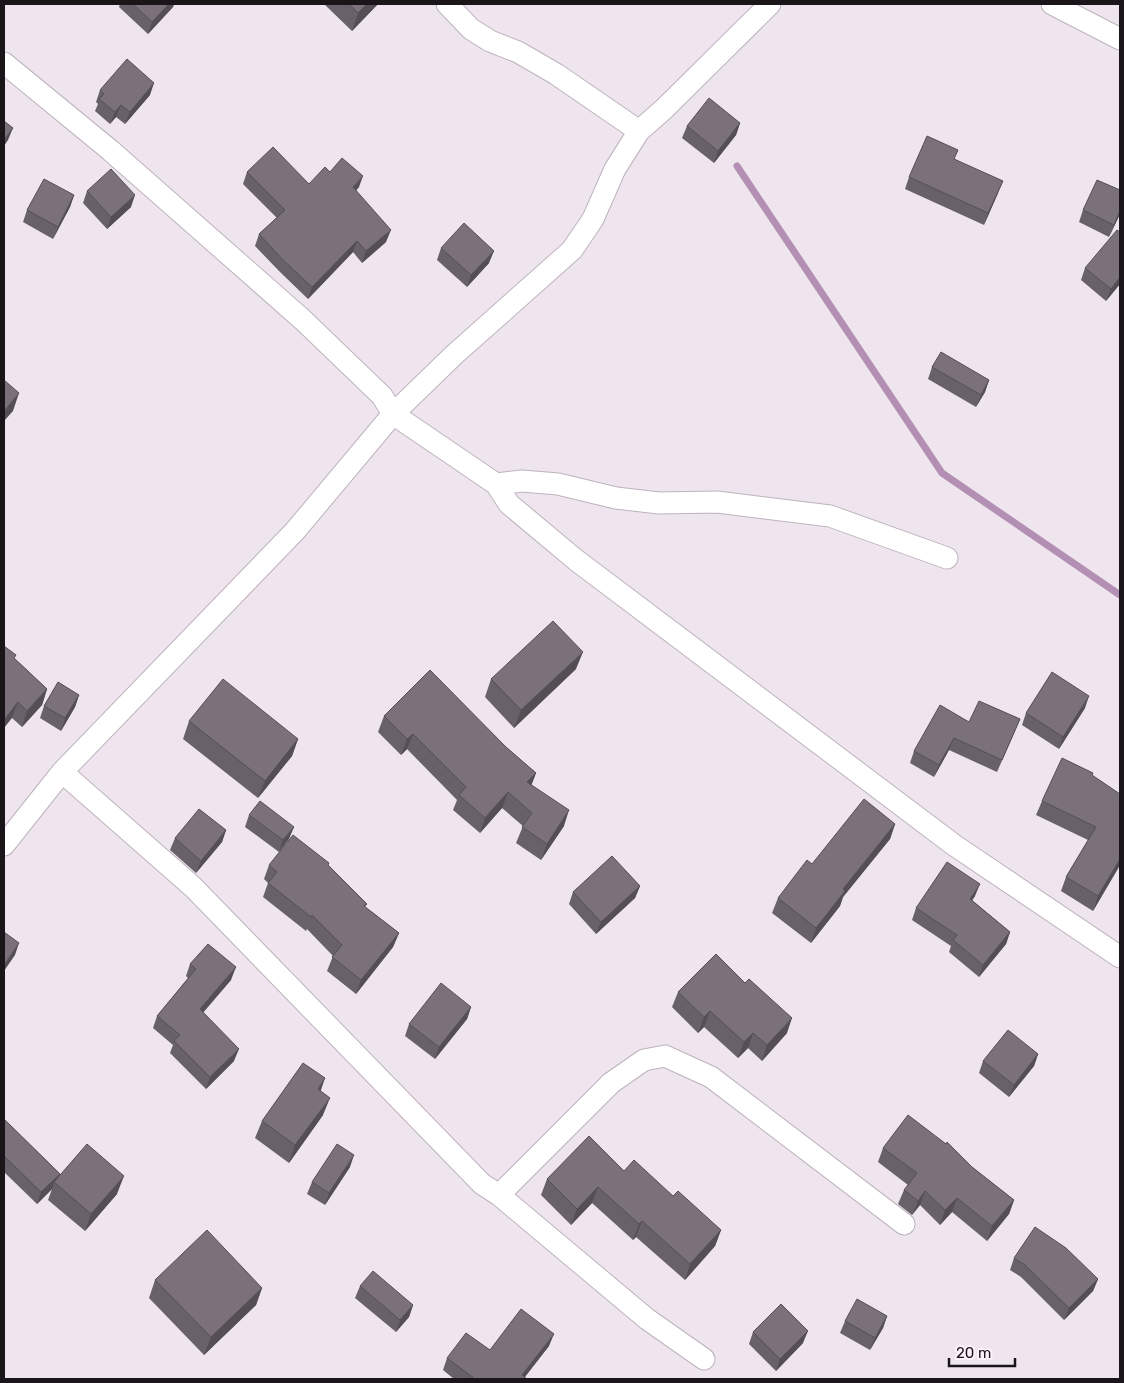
<svg xmlns="http://www.w3.org/2000/svg" width="1124" height="1383" font-family="Rubik,sans-serif">
<rect width="100%" height="100%" fill="#efe5ef"/>
<g fill="none" stroke-linecap="round" stroke-linejoin="round">
<path stroke="#b38fb4" stroke-width="7" d="M737,166L942,473L1120,595"/>
<g stroke="#bdb3bd" stroke-width="23">
<path id="minor" d="M447,4L471,29L490,41L518,52L556,74L639,131
M1052,4L1120,39
M4,63L110,150L303,320L382,396L393,414L496,484L509,504L576,560L954,845L1120,957
M496,484L522,481L558,484L616,498L659,503L717,502L830,516L947,558
M62,772L193,887L482,1184L499,1195L647,1319L704,1359
M4,845L62,772L295,531L393,414L455,354L572,250L593,219L615,169L639,131L664,109L770,4
M499,1195L611,1083L644,1060L665,1056L711,1077L904,1224"/>
</g>
<use href="#minor" stroke="#fff" stroke-width="21"/>
</g>
<path fill="#696169" d="M120,4H174L173,7L148,34L119,7Z
M324,4H378L352,31Z
M100,90L150,95L125,124L116,117L110,124L95,111L98,104L96,102Z
M740,123L736,135L714,163L682,138L687,126Z
M955,159L998,193L984,225L905,189L909,177Z
M247,172L309,184L330,172L359,187L356,190L386,242L362,263L353,252L308,299L279,271L255,246L259,234L277,218L243,184Z
M1120,190V214L1109,237L1079,222L1083,210Z
M87,191L131,207L107,229L83,203Z
M74,195L70,207L53,239L23,222L27,210Z
M441,248L489,263L467,287L437,260Z
M1085,268L1120,284L1106,301L1081,280Z
M932,367L989,380L985,392L976,407L928,379Z
M15,659L47,689L42,705L22,727L12,718Z
M576,669L514,728L485,697L491,679Z
M79,695L75,707L61,731L40,718L44,706Z
M1085,708L1059,749L1022,725L1026,713Z
M384,716L506,747L536,773L531,785L564,826L541,860L516,843L523,826L502,808L480,833L453,810L457,800L407,749L401,755L378,732Z
M1020,719L1015,731L997,772L949,750L934,777L910,763L914,751L969,722Z
M189,721L298,739L292,756L258,798L183,739Z
M1092,775L1120,865L1093,911L1061,891L1066,877L1088,840L1036,815L1042,801Z
M249,815L294,827L279,852L245,827Z
M895,824L890,839L843,897L840,906L811,943L772,913L778,898L812,864Z
M226,830L222,842L196,873L170,850L175,838Z
M269,865H328L367,904L365,907L399,933L393,947L356,994L327,971L333,956L307,929L306,931L263,897L268,883L264,879Z
M640,886L635,898L596,934L569,904L573,892Z
M975,896L972,900L1010,932L1006,944L979,977L949,952L951,946L912,920L916,908Z
M190,964L231,980L203,1013L234,1061L206,1089L170,1053L173,1045L153,1028L157,1016L188,978L186,976Z
M678,992L787,1033L762,1061L748,1048L738,1058L704,1027L698,1033L672,1007Z
M471,1007L467,1019L435,1059L405,1036L409,1024Z
M1038,1054L1034,1066L1009,1097L979,1073L983,1061Z
M321,1091L323,1115L289,1163L255,1138L262,1121Z
M4,1119L60,1174L58,1178L117,1194L85,1231L48,1200L52,1189L37,1204L4,1172Z
M883,1148L972,1167L1014,1200L1009,1214L987,1241L952,1212L940,1225L920,1205L912,1215L898,1204L904,1190L908,1185L878,1162Z
M350,1167L325,1205L307,1194L312,1182Z
M624,1171L673,1196L721,1230L715,1246L685,1280L636,1237L633,1240L592,1203L571,1225L541,1195L547,1179Z
M1014,1258L1098,1279L1093,1291L1064,1320L1021,1277L1010,1270Z
M155,1280L262,1288L256,1305L204,1355L149,1298Z
M360,1286L413,1305L409,1317L396,1332L355,1298Z
M887,1316L883,1328L870,1350L840,1333L845,1321Z
M753,1332L803,1343L776,1371L749,1344Z
M549,1346L525,1377L527,1379H454L443,1370L447,1358L490,1350Z"/>
<path fill="#554f55" d="M169,4H174L173,7L148,34L152,22Z
M367,4H378L352,31L358,13Z
M154,83L150,95L125,124L130,112Z
M121,105L116,117L110,124L115,112Z
M740,123L736,135L714,163L718,151Z
M13,128L8,140L4,146V140Z
M363,176L359,187L349,199L353,187Z
M1003,181L998,193L984,225L988,213Z
M74,195L70,207L53,239L58,227Z
M135,195L131,207L107,229L111,217Z
M1120,211V214L1109,237L1114,225Z
M391,230L386,242L362,263L366,251Z
M357,241L353,252L308,299L312,287Z
M494,251L489,263L467,287L471,275Z
M1120,277V284L1106,301L1111,289Z
M989,380L985,392L976,407L981,395Z
M19,393L13,411L4,421V411Z
M583,652L576,669L514,728L521,710Z
M47,689L42,705L22,727L27,711Z
M79,695L75,707L61,731L65,718Z
M1089,696L1085,708L1059,749L1063,737Z
M18,702L12,718L4,728V720Z
M413,734L407,749L401,755L407,739Z
M954,738L949,750L934,777L939,765Z
M298,739L292,756L258,798L265,781Z
M536,773L530,789L527,782Z
M508,792L502,808L480,833L485,818Z
M569,810L564,826L541,860L547,844Z
M895,824L890,839L843,897L840,906L811,943L816,928L843,889Z
M294,827L289,839L279,852L283,840Z
M226,830L222,842L196,873L201,861Z
M1120,859V865L1093,911L1098,896Z
M980,884L975,896L965,911L970,899Z
M640,886L635,898L596,934L601,922Z
M1010,932L1006,944L979,977L983,965Z
M399,933L393,947L356,994L361,980Z
M19,943L15,955L4,971V965Z
M236,967L231,980L195,1021L200,1009Z
M471,1007L467,1019L435,1059L439,1047Z
M710,1011L704,1027L698,1033L704,1017Z
M792,1018L787,1033L762,1061L767,1045Z
M753,1033L748,1048L738,1058L744,1042Z
M239,1049L234,1061L206,1089L210,1077Z
M1038,1054L1034,1066L1009,1097L1014,1085Z
M325,1078L319,1096L318,1089Z
M330,1098L323,1115L289,1163L295,1145Z
M354,1155L350,1167L325,1205L329,1193Z
M60,1174L56,1183L54,1182L52,1189L37,1204L41,1192Z
M124,1176L117,1194L85,1231L91,1214Z
M598,1187L592,1203L571,1225L577,1209Z
M925,1191L920,1205L912,1215L918,1201Z
M957,1198L952,1212L940,1225L945,1210Z
M1014,1200L1009,1214L987,1241L992,1226Z
M642,1221L636,1237L633,1240L639,1224Z
M721,1230L715,1246L685,1280L690,1264Z
M1098,1279L1093,1291L1064,1320L1069,1308Z
M262,1288L256,1305L204,1355L211,1337Z
M413,1305L409,1317L396,1332L400,1320Z
M887,1316L883,1328L870,1350L875,1338Z
M808,1331L803,1343L776,1371L780,1359Z
M554,1334L549,1346L523,1379L522,1375Z"/>
<path fill="#7a717a" stroke="#554f55" d="M133,4H169L152,22Z
M349,4H367L358,13Z
M127,59L154,83L130,112L121,105L115,112L99,99L104,94L100,90Z
M709,98L740,123L718,151L687,126Z
M4,121L13,128L4,140Z
M927,136L958,150L954,159L1003,181L988,213L909,177Z
M273,147L309,184L325,167L330,172L342,158L363,176L353,187L391,230L366,251L357,241L312,287L283,260L259,234L285,210L247,172Z
M111,169L135,195L111,217L87,191Z
M44,179L74,195L58,227L27,210Z
M1097,180L1120,190V211L1114,225L1083,210Z
M464,223L494,251L471,275L441,248Z
M1117,230L1120,232V277L1111,289L1085,268Z
M941,352L989,380L981,395L932,367Z
M4,380L19,393L4,411Z
M553,621L583,652L521,710L491,679Z
M4,646L16,655L14,658L47,689L27,711L18,702L4,720Z
M430,670L506,747L536,773L527,782L569,810L547,844L522,827L532,813L508,792L485,818L459,795L466,787L413,734L407,739L384,716Z
M1052,672L1089,696L1063,737L1026,713Z
M223,679L298,739L265,781L189,721Z
M58,682L79,695L65,718L44,706Z
M979,701L1020,719L1002,760L954,738L939,765L914,751L940,705L969,722Z
M1062,758L1093,773L1092,775L1120,794V859L1098,896L1066,877L1096,827L1042,801Z
M864,799L895,824L843,889L845,891L816,928L778,898L807,860L812,864Z
M260,801L294,827L283,840L249,815Z
M199,809L226,830L201,861L175,838Z
M293,835L329,863L328,865L367,904L364,906L399,933L361,980L332,957L342,945L312,915L311,917L268,883L277,872L269,865Z
M612,856L640,886L601,922L573,892Z
M947,862L980,884L970,899L1010,932L983,965L953,940L957,935L916,908Z
M4,932L19,943L4,965Z
M208,944L236,967L200,1009L239,1049L210,1077L174,1041L180,1035L157,1016L196,969L190,964Z
M716,954L745,983L749,979L792,1018L767,1045L753,1033L744,1042L710,1011L704,1017L678,992Z
M441,983L471,1007L439,1047L409,1024Z
M1008,1030L1038,1054L1014,1085L983,1061Z
M303,1063L325,1078L318,1089L330,1098L295,1145L262,1121Z
M908,1115L946,1144L947,1142L972,1167L1014,1200L992,1226L957,1198L945,1210L925,1191L918,1201L904,1190L917,1173L883,1148Z
M4,1119L60,1174L41,1192L4,1156Z
M589,1136L624,1171L634,1160L673,1196L678,1191L721,1230L690,1264L642,1221L639,1224L598,1187L577,1209L547,1179Z
M87,1144L124,1176L91,1214L54,1182Z
M337,1144L354,1155L329,1193L312,1182Z
M1035,1227L1066,1248L1098,1279L1069,1308L1025,1265L1014,1258Z
M207,1230L262,1288L211,1337L155,1280Z
M373,1271L413,1305L400,1320L360,1286Z
M857,1299L887,1316L875,1338L845,1321Z
M781,1304L808,1331L780,1359L753,1332Z
M521,1309L554,1334L522,1375L527,1379H475L447,1358L466,1333L490,1350Z"/>
<rect width="1124" height="1383" fill="none" stroke="#191519" stroke-width="10"/>
<path d="M949 1358v8h66v-8" fill="none" stroke="#191519" stroke-width="2.5"/>
<text x="956" y="1358" font-size="15" fill="#191519" stroke="#fdf2fd" stroke-width="4" paint-order="stroke">20 m</text>
</svg>
